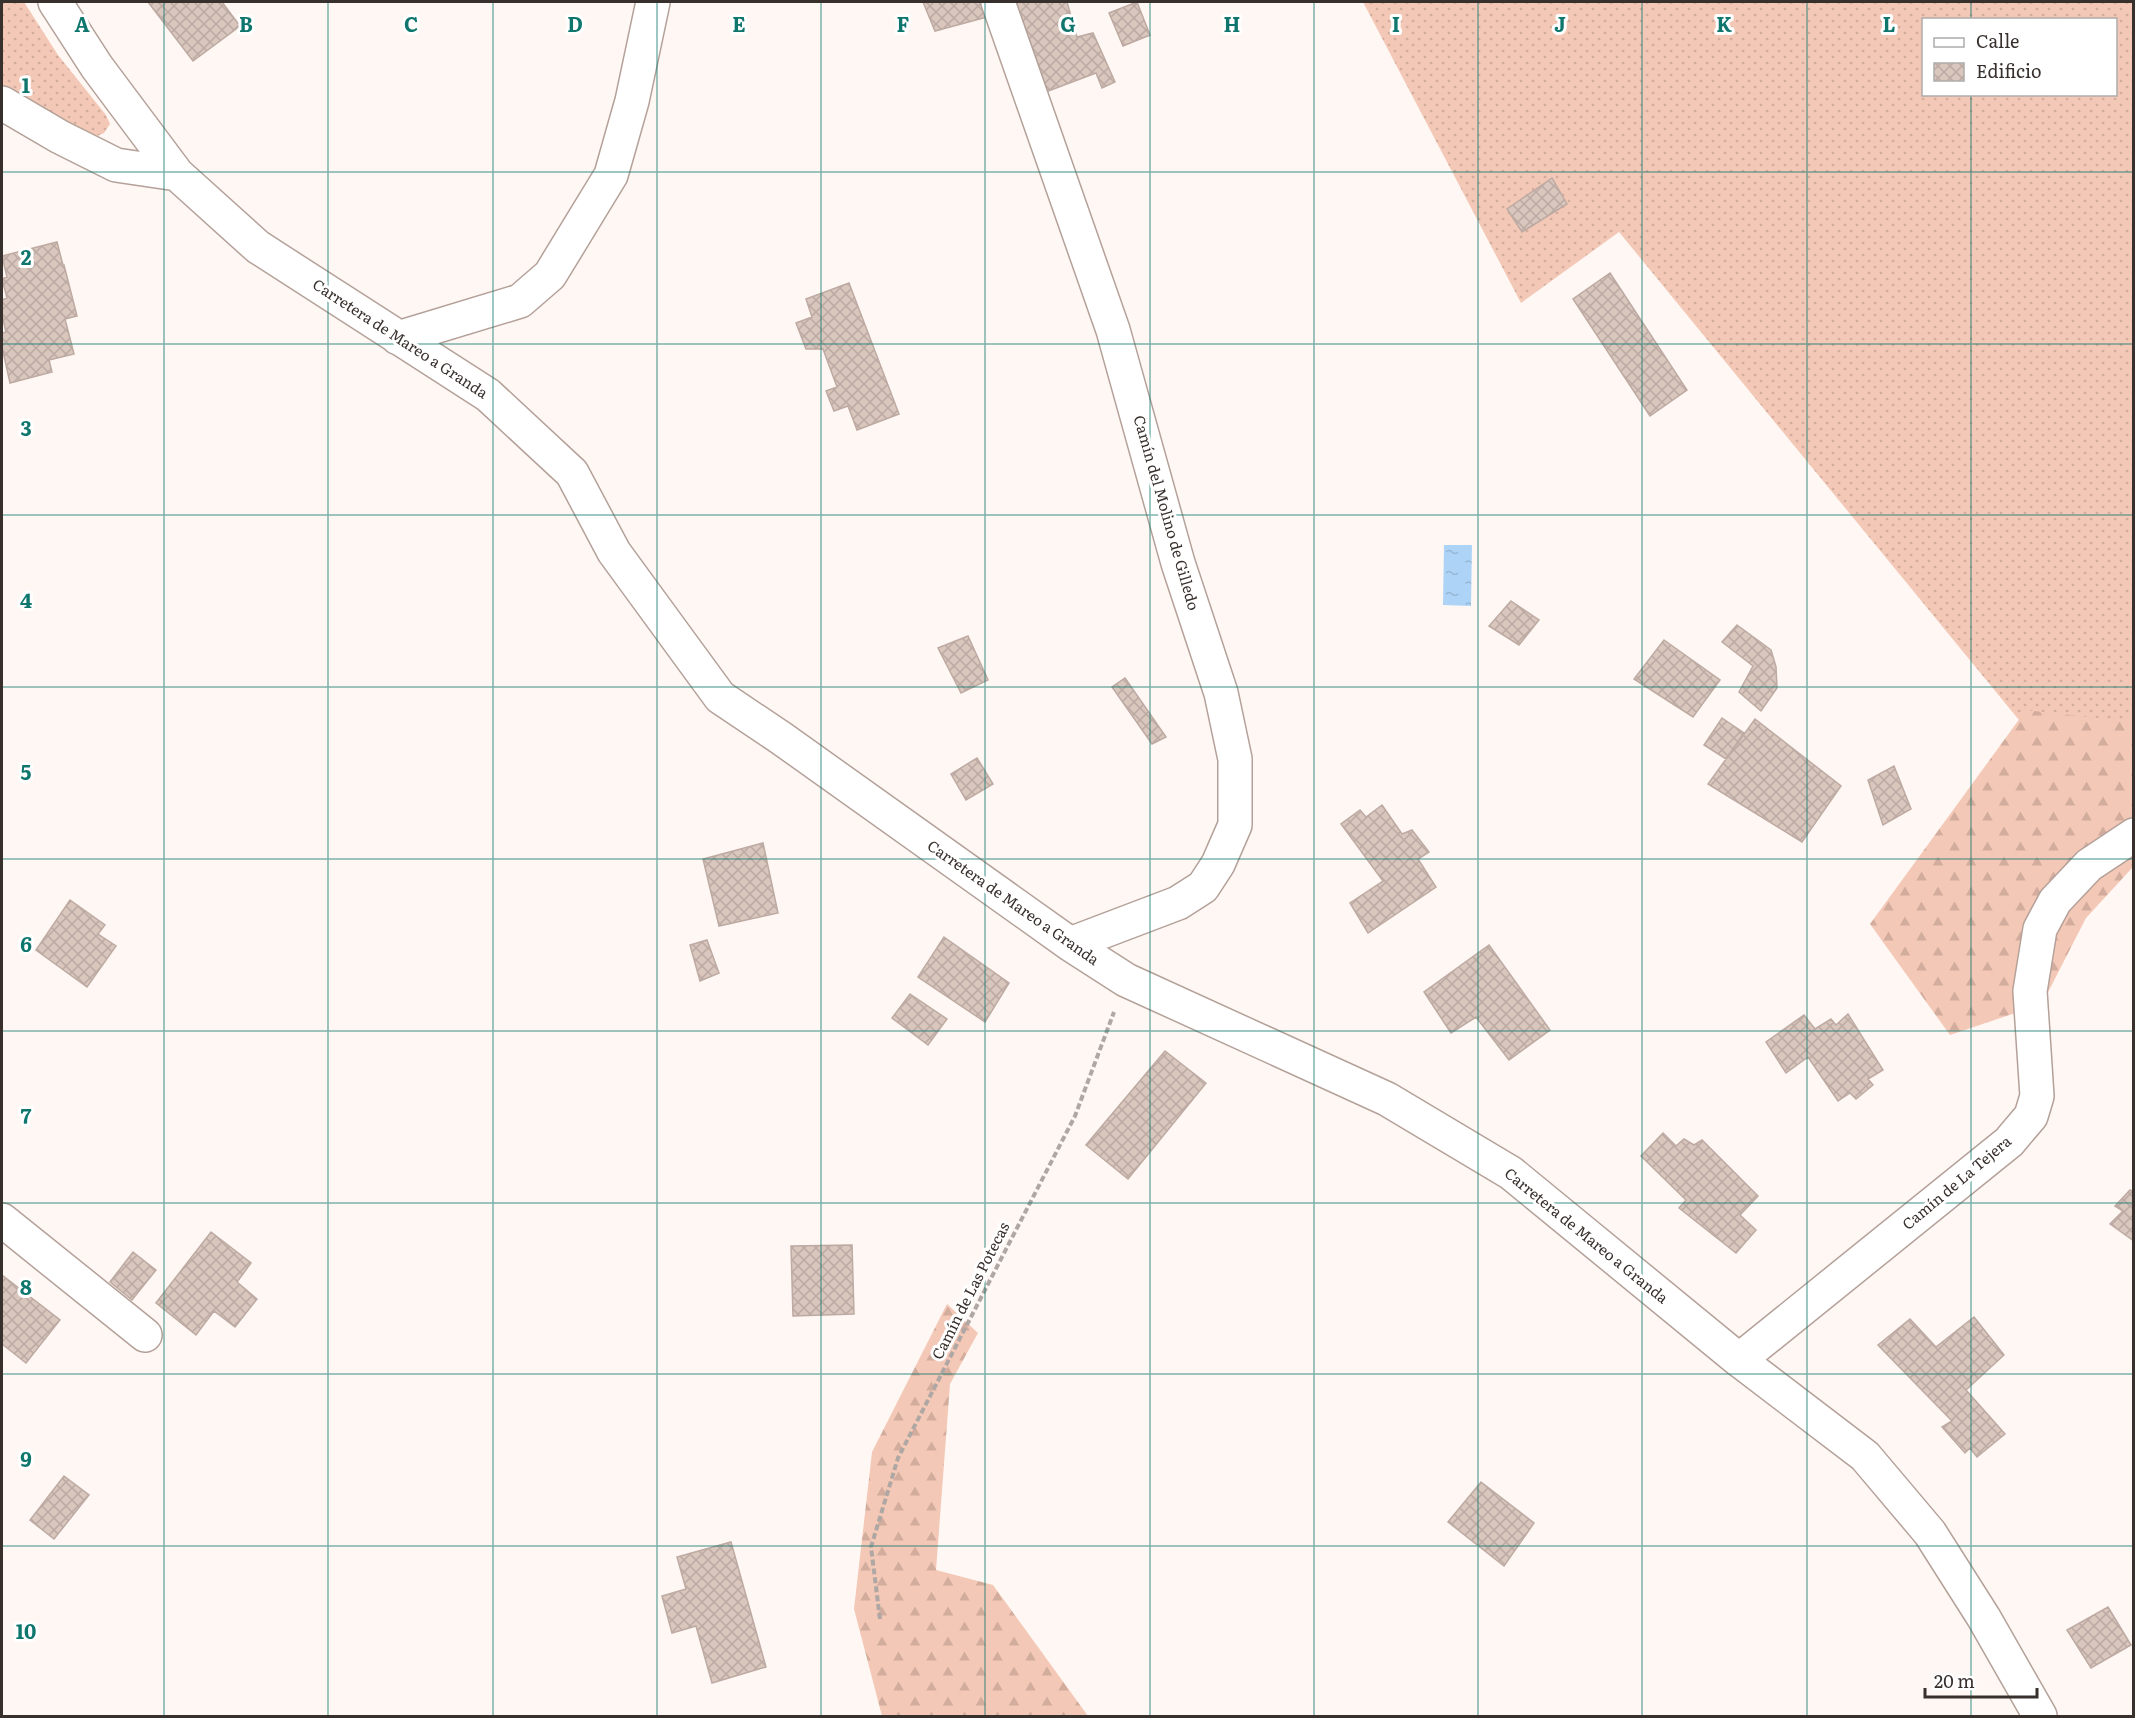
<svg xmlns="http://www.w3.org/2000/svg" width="2135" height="1718" font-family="Literata,serif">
<defs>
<pattern id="grass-dots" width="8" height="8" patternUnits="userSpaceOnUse" patternTransform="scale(1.5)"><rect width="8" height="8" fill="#f4c8b6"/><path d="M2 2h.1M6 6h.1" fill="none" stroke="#d2ac9d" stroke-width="1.8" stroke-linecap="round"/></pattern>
<pattern id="forest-firs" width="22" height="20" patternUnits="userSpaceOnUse" patternTransform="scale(1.5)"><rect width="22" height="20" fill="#f4c8b6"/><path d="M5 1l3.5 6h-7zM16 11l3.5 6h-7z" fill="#d2ac9d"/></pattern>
<pattern id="water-ripples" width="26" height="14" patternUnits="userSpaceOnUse" patternTransform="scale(1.5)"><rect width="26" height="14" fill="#add4f7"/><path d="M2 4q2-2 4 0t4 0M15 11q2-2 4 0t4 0" fill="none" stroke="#96b6d4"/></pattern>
<pattern id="building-cross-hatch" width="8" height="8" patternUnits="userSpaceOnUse" patternTransform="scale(1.5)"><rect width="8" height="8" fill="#d9c6bd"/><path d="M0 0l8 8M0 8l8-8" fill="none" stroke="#bbaaa3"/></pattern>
</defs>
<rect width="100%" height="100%" fill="#fff7f3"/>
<path fill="url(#grass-dots)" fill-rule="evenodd" d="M2,2H24L58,55L106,115L110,124L104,133L93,138L2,90Z
M1363,2H2133V725L2019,720L1619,232L1521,303ZM1924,20H2116V94H1924Z"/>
<path fill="url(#forest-firs)" d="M2026,710L2133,722V867L2086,918L2042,1004L1950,1035L1870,924Z
M947,1304L978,1333L950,1384L936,1570L993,1585L1088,1716H882L854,1609L872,1452Z"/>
<path fill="url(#water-ripples)" d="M1444,545H1472L1471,606L1443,605Z"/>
<path fill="url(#building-cross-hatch)" stroke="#bdaaa2" stroke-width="1.5" d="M148,2H222L240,26L193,61Z
M923,2H981L987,17L935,31Z
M1015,2H1067L1077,37L1093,33L1115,82L1102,88L1096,73L1043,93Z
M1137,2L1150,35L1123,46L1109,13Z
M1552,178L1567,204L1522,232L1507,209Z
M57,242L63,265H64L77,316L65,319L74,354L49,360L52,372L10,383L2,347V333L6,332L2,315V300L7,298L2,279L7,277L2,256Z
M1610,273L1687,390L1650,416L1573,299Z
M849,283L899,414L857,430L848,406L834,411L826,391L837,387L823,349H806L796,323L812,317L806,299Z
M1511,601L1539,620L1519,645L1489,626Z
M1737,625L1771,650L1776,667L1777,688L1761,711L1739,692L1753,666L1722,642Z
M968,636L988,680L961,693L938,648Z
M1664,640L1720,680L1693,717L1634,679Z
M1125,678L1166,737L1152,744L1112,687Z
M1722,718L1744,733L1726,759L1704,745Z
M1755,719L1841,786L1802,842L1708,784Z
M977,758L993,784L966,800L951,774Z
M1894,766L1911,809L1883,825L1868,780Z
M1382,805L1402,834L1412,830L1429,852L1418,859L1436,887L1368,933L1350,903L1383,881L1341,824L1360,810L1366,817Z
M763,843L778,913L719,926L703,859Z
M70,900L105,925L98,934L116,946L87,987L36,950Z
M944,937L1009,983L985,1022L918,977Z
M707,940L719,973L700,981L690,945Z
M1489,945L1550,1030L1509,1060L1476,1017L1451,1033L1424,992Z
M910,994L947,1019L928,1045L892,1018Z
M1848,1014L1883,1070L1868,1079L1873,1085L1856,1099L1850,1093L1838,1101L1808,1057L1786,1073L1766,1042L1804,1015L1815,1029L1831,1019L1836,1025Z
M1165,1051L1206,1083L1128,1179L1086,1145Z
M1663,1133L1676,1146L1684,1139L1694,1145L1702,1140L1758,1196L1740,1215L1756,1230L1736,1253L1679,1208L1686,1200L1641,1156Z
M2130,1190L2134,1192V1241L2110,1224L2123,1211L2115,1206Z
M211,1232L251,1263L237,1282L257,1299L235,1327L214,1311L196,1335L156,1303Z
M852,1245L854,1314L793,1316L791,1246Z
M133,1252L156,1270L132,1300L110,1282Z
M2,1275L60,1320L26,1363L2,1344Z
M1974,1317L2004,1355L1966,1390L2005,1434L1977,1457L1970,1448L1965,1453L1942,1427L1952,1421L1878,1345L1910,1319L1936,1347Z
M64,1476L89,1495L54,1539L30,1520Z
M1481,1482L1534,1523L1504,1566L1448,1522Z
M731,1542L766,1667L712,1683L696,1626L672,1633L662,1596L686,1589L677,1557Z
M2108,1607L2131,1645L2091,1668L2067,1630Z"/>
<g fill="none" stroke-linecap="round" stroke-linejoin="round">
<g stroke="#b4a199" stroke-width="36">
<path id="minor" d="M55,2L97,67L177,174L258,247L488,395L572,473L614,552L720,697L781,738L1070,944L1126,980L1387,1099L1511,1173L1739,1360L1865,1456L1930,1533L1984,1618L2040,1716
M998,2L1113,330L1178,563L1221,693L1235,759V825L1218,864L1203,887L1178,903L1070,944
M2,103L60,137L116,165L177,174
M398,338L520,301L550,275L611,175L632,101L653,2
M2,1220L145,1335
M1739,1360L2009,1142L2031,1116L2037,1096L2030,991L2040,929L2055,901L2089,865L2134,835"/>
</g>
<path stroke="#afa7a3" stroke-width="4" stroke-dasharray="6 3" stroke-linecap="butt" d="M880,1619L871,1547L898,1458L1075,1116L1114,1012"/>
<use href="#minor" stroke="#fff" stroke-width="33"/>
</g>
<path fill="none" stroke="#0f766e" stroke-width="1.5" stroke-opacity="0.55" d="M164,2V1716M328,2V1716M493,2V1716M657,2V1716M821,2V1716M985,2V1716M1150,2V1716M1314,2V1716M1478,2V1716M1642,2V1716M1807,2V1716M1971,2V20M1971,94V1716M2,172H2134M2,344H2134M2,515H2134M2,687H2134M2,859H2134M2,1031H2134M2,1203H2134M2,1374H2134M2,1546H2134"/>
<g text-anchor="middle" stroke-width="6" stroke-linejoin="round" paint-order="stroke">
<g font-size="15" fill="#38302d" stroke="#fff">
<text transform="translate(400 339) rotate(33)" y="5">Carretera de Mareo a Granda</text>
<text transform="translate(1166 513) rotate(74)" y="5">Camín del Molino de Gilledo</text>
<text transform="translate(1013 903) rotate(35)" y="5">Carretera de Mareo a Granda</text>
<text transform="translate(1957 1183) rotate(-40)" y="5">Camín de La Tejera</text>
<text transform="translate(1586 1236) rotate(39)" y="5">Carretera de Mareo a Granda</text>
<text transform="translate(971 1291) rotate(-63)" y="5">Camín de Las Potecas</text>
</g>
</g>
<g font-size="20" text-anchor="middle" font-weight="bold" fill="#0f766e" stroke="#fff" stroke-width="6" stroke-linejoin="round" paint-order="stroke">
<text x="82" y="32">A</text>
<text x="246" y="32">B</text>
<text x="411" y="32">C</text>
<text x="575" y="32">D</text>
<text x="739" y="32">E</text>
<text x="903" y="32">F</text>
<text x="1068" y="32">G</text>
<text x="1232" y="32">H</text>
<text x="1396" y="32">I</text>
<text x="1560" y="32">J</text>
<text x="1724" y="32">K</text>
<text x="1889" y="32">L</text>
<text x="26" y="93">1</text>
<text x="26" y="265">2</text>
<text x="26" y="436">3</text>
<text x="26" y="608">4</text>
<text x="26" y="780">5</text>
<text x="26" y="952">6</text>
<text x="26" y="1124">7</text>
<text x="26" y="1295">8</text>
<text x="26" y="1467">9</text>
<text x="26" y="1639">10</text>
</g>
<rect width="2135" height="1718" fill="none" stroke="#38302d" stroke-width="6"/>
<rect x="1922" y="18" width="195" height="78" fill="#ffffff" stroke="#afacab" stroke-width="1.5"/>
<rect x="1934" y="38" width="30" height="9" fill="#ffffff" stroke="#afacab" stroke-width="1.5"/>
<text x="1976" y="48" font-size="18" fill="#38302d">Calle</text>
<rect x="1934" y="63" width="30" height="18" fill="url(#building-cross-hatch)" stroke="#afacab" stroke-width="1.5"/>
<text x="1976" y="78" font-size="18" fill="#38302d">Edificio</text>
<path d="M1925 1688v9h112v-9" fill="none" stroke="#38302d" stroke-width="3"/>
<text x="1934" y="1688" font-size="18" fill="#38302d" stroke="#ffffff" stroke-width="4.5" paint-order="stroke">20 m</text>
</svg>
